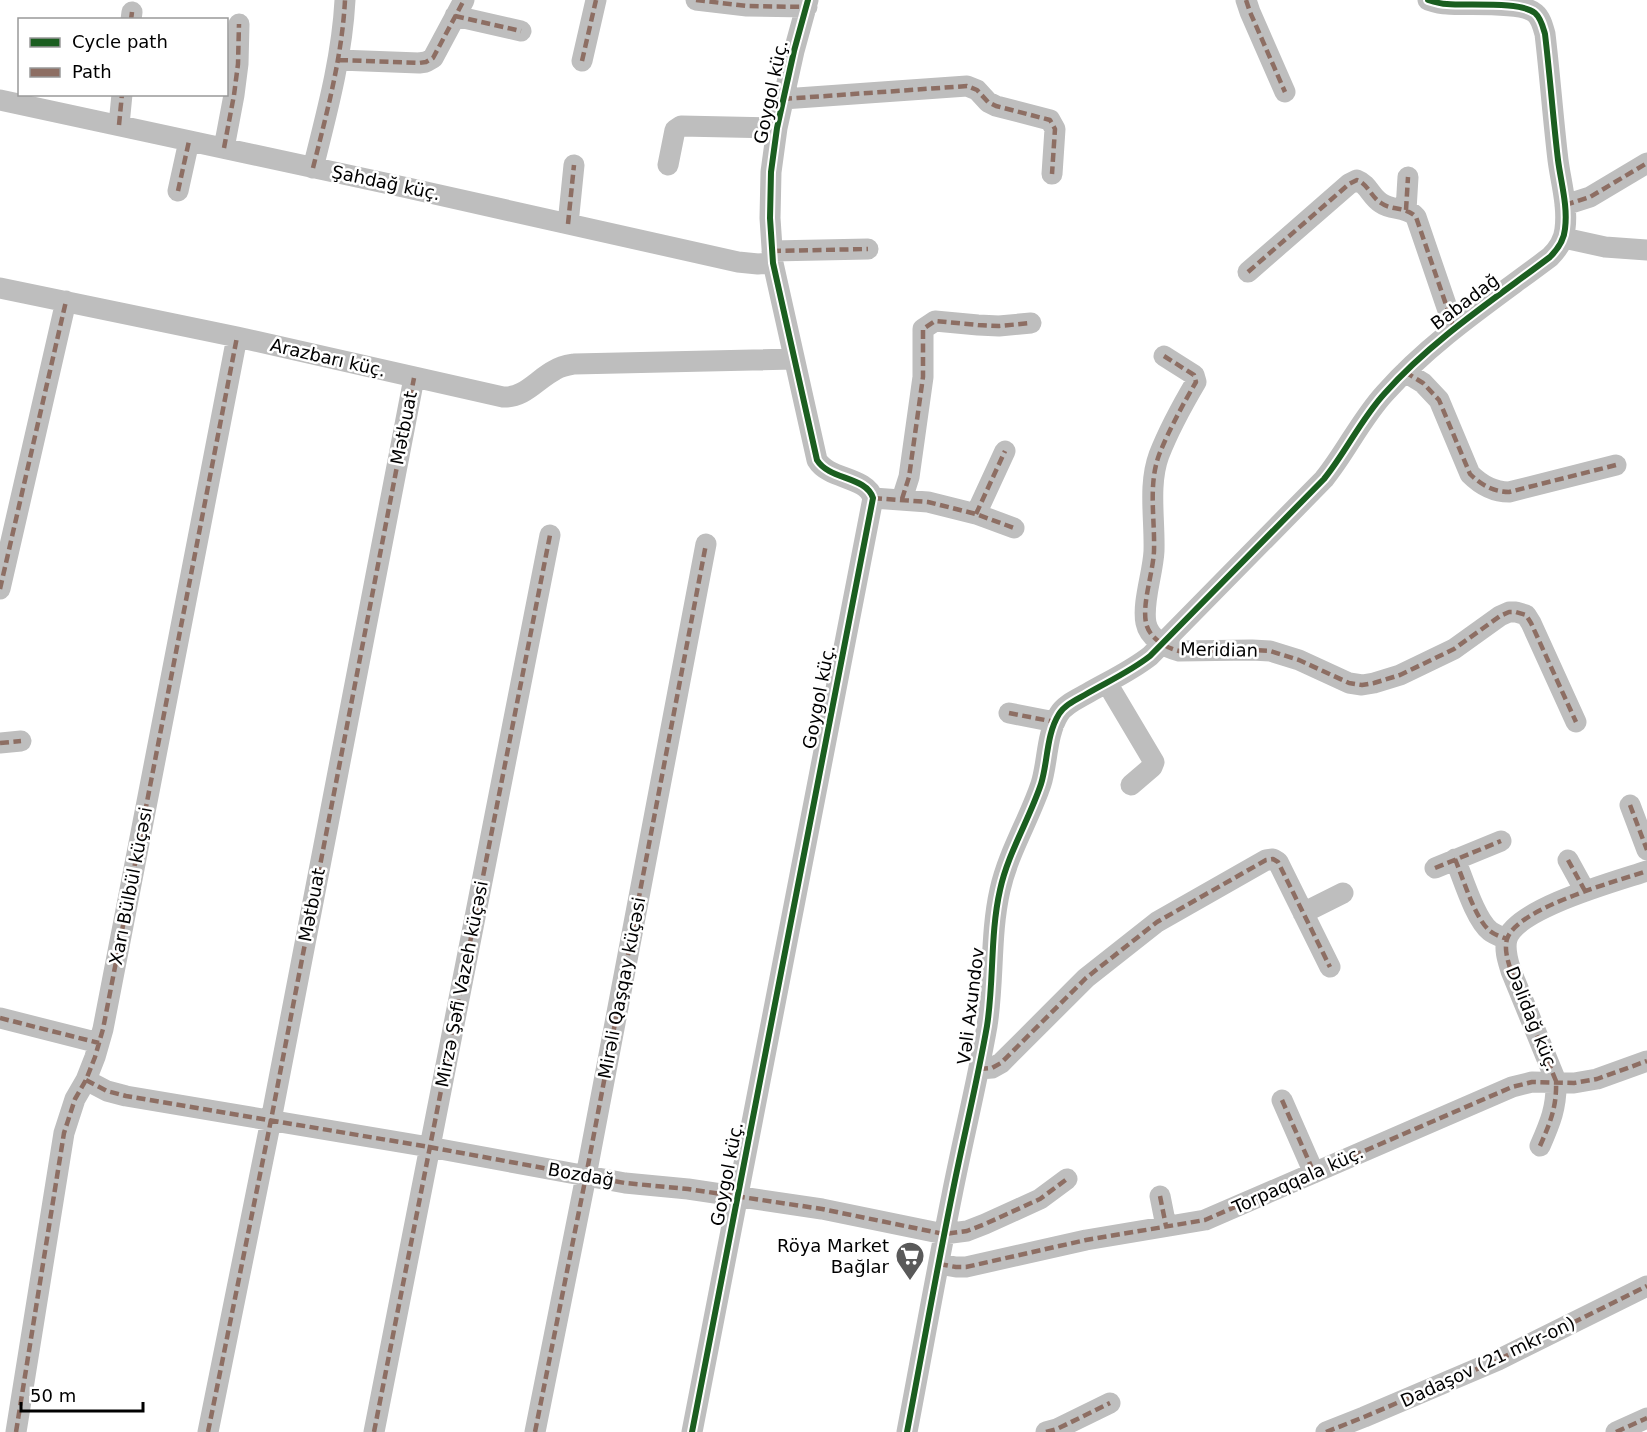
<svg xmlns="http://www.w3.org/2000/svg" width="1647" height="1432" font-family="'DejaVu Sans',sans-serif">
<rect width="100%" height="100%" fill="#fff"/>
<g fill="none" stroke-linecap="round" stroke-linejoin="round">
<path stroke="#bebebe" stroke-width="21" d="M696,0L747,6L807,7
M1246,0L1250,12L1285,92
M455,16L521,31
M131,20L132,12
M339,60L419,63L426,62L433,58L464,0
M582,61L596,0
M783,99L967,86L977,90L988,102L996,106L1050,120L1055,129L1052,174
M0,100L408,188L738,262L758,264L773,263
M119,125L122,94
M224,148L234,95L238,64L239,24
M668,165L675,130L681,126L777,128
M313,168C327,112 342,57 345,0
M178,191L189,141
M1565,205L1590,197L1647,163
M1406,210L1408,177
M568,224L574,165
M1564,238L1605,247L1647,250
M772,251L868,249
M1248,272L1349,184L1357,180C1368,184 1371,197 1381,203C1392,211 1406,206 1416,217L1454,328
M0,288L237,337L503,397C525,398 537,379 555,370C561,366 568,365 574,364L794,359
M1164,356L1194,375L1196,382C1183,404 1168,432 1159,455C1148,485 1155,519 1154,551C1153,573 1142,603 1146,623C1149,638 1166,648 1179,651L1252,650L1270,651L1299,660L1349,683L1362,685L1374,683L1400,675L1454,649L1500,616L1509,612H1516L1526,615L1531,623L1576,722
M1405,372L1423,383L1439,400L1470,474C1481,485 1494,492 1509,492L1616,465
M873,498L928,502L976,514L1014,528
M902,499L909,477L923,377V329L935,321L978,325L999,326L1031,323
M976,514L1005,451
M0,589L66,301
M1107,683L1154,762L1152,767L1131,785
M1009,713L1055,722
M0,743L21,741
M1630,805L1647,850
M1455,859C1463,878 1475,919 1490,931C1495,935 1502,937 1507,939
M1568,860L1585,891
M1435,868L1501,841
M1303,913L1343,893
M0,1018L99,1043
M979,1069L992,1068L1001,1063L1086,978L1157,922L1266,860L1273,859L1278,862L1330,967
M86,1080L107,1091L126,1096L429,1147L625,1183L688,1189L822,1209L944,1234L967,1231L985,1224L1040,1199L1067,1179
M1282,1100L1314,1173
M1540,1146C1550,1123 1557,1107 1556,1081L1511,971C1508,961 1504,950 1507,939C1517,908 1617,881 1647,871
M1160,1196L1166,1226
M939,1264L956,1267H966L1086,1240L1205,1220L1512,1087L1532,1082L1574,1083L1597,1079L1647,1061
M16,1432L64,1133L75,1099L86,1080L95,1057L103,1029L237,337
M208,1432L271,1120L414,378
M374,1432L550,535
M535,1432L586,1176L706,544
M692,1432L873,498C866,476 829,480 817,460L773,263L770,218L771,172L777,128L794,51L808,0
M907,1432C922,1353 936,1274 952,1195C963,1139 977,1083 987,1026C994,982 990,934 1000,890C1008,853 1029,820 1041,784C1048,762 1046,735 1059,714C1065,704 1078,699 1088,693C1109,681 1131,671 1150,656L1324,479C1346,452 1361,419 1385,393C1432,340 1493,300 1550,257C1558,249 1564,241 1565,229C1568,206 1561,183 1558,160C1553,118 1550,76 1545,34C1543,27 1541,18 1535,13C1521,1 1466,6 1447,4C1441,4 1434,2 1428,0
M1046,1432L1057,1429L1110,1403
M1326,1432L1364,1417L1498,1360L1647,1286
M1616,1432L1647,1418"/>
<path stroke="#8d6e63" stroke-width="4.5" stroke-dasharray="9 4.5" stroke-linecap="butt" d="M696,0L747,6L807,7
M1246,0L1250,12L1285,92
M455,16L521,31
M131,20L132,12
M339,60L419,63L426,62L433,58L464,0
M582,61L596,0
M783,99L967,86L977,90L988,102L996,106L1050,120L1055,129L1052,174
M119,125L122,94
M224,148L234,95L238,64L239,24
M313,168C327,112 342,57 345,0
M178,191L189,141
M1565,205L1590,197L1647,163
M1406,210L1408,177
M568,224L574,165
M772,251L868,249
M1248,272L1349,184L1357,180C1368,184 1371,197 1381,203C1392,211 1406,206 1416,217L1454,328
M1164,356L1194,375L1196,382C1183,404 1168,432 1159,455C1148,485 1155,519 1154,551C1153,573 1142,603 1146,623C1149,638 1166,648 1179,651L1252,650L1270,651L1299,660L1349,683L1362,685L1374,683L1400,675L1454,649L1500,616L1509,612H1516L1526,615L1531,623L1576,722
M1405,372L1423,383L1439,400L1470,474C1481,485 1494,492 1509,492L1616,465
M873,498L928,502L976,514L1014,528
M902,499L909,477L923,377V329L935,321L978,325L999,326L1031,323
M976,514L1005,451
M0,589L66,301
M1009,713L1055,722
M0,743L21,741
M1630,805L1647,850
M1455,859C1463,878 1475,919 1490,931C1495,935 1502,937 1507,939
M1568,860L1585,891
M1435,868L1501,841
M0,1018L99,1043
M979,1069L992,1068L1001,1063L1086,978L1157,922L1266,860L1273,859L1278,862L1330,967
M86,1080L107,1091L126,1096L429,1147L625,1183L688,1189L822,1209L944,1234L967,1231L985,1224L1040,1199L1067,1179
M1282,1100L1314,1173
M1540,1146C1550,1123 1557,1107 1556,1081L1511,971C1508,961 1504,950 1507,939C1517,908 1617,881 1647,871
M1160,1196L1166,1226
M939,1264L956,1267H966L1086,1240L1205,1220L1512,1087L1532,1082L1574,1083L1597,1079L1647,1061
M16,1432L64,1133L75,1099L86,1080L95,1057L103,1029L237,337
M208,1432L271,1120L414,378
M374,1432L550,535
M535,1432L586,1176L706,544
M1046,1432L1057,1429L1110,1403
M1326,1432L1364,1417L1498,1360L1647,1286
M1616,1432L1647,1418"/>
<g stroke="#fff" stroke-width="10">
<path id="cycleway" d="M692,1432L873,498C866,476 829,480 817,460L773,263L770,218L771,172L777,128L794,51L808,0
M907,1432C922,1353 936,1274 952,1195C963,1139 977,1083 987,1026C994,982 990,934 1000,890C1008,853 1029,820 1041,784C1048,762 1046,735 1059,714C1065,704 1078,699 1088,693C1109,681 1131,671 1150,656L1324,479C1346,452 1361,419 1385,393C1432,340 1493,300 1550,257C1558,249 1564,241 1565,229C1568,206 1561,183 1558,160C1553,118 1550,76 1545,34C1543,27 1541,18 1535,13C1521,1 1466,6 1447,4C1441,4 1434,2 1428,0"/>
</g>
<use href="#cycleway" stroke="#1b5e20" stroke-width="6"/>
</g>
<defs>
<g id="supermarket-pin" transform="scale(1.5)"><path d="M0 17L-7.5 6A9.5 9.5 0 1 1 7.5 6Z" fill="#595959" stroke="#fff"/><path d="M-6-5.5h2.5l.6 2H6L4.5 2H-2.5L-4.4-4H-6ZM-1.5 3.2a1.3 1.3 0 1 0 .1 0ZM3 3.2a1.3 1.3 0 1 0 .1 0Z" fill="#fff"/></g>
</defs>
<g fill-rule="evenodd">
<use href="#supermarket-pin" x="910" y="1256"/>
</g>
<g text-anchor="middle" stroke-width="5" stroke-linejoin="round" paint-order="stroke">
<g font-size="18" fill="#000" stroke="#fff">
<text transform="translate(771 92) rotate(-78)" y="6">Goygol küç.</text>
<text transform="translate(386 183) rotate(12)" y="6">Şahdağ küç.</text>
<text transform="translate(1465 302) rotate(-37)" y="6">Babadağ</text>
<text transform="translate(328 358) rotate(13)" y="6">Arazbarı küç.</text>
<text transform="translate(404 428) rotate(-79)" y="6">Mətbuat</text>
<text transform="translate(1219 650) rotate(1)" y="6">Meridian</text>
<text transform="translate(819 697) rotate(-79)" y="6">Goygol küç.</text>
<text transform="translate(131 886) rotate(-79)" y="6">Xarı Bülbül küçəsi</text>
<text transform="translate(312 905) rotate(-79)" y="6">Mətbuat</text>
<text transform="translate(462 984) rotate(-79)" y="6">Mirzə Şəfi Vazeh küçəsi</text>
<text transform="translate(622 988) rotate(-79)" y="6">Mirəli Qaşqay küçəsi</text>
<text transform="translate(971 1006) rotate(-83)" y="6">Vəli Axundov</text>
<text transform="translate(1532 1019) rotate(68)" y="6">Dəlidağ küç.</text>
<text transform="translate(727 1174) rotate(-79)" y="6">Goygol küç.</text>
<text transform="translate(581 1175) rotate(10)" y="6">Bozdağ</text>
<text transform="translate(1298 1180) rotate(-24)" y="6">Torpaqqala küç.</text>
<text transform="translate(1488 1362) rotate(-25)" y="6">Dadaşov (21 mkr-on)</text>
</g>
<g font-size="18" fill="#000" stroke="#fff" text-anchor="end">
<text x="889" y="1252">Röya Market<tspan x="889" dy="21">Bağlar</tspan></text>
</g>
</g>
<rect x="18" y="18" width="210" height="78" fill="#ffffff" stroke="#999999" stroke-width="1.5"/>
<rect x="30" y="38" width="30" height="9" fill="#1b5e20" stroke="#999999" stroke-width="1.5"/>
<text x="72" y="48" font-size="18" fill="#000000">Cycle path</text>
<rect x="30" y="68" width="30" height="9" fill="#8d6e63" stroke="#999999" stroke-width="1.5"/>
<text x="72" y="78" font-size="18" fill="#000000">Path</text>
<path d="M21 1402v9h122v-9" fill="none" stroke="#000000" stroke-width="3"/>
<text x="30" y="1402" font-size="18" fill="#000000" stroke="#ffffff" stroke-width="4.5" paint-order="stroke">50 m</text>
</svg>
